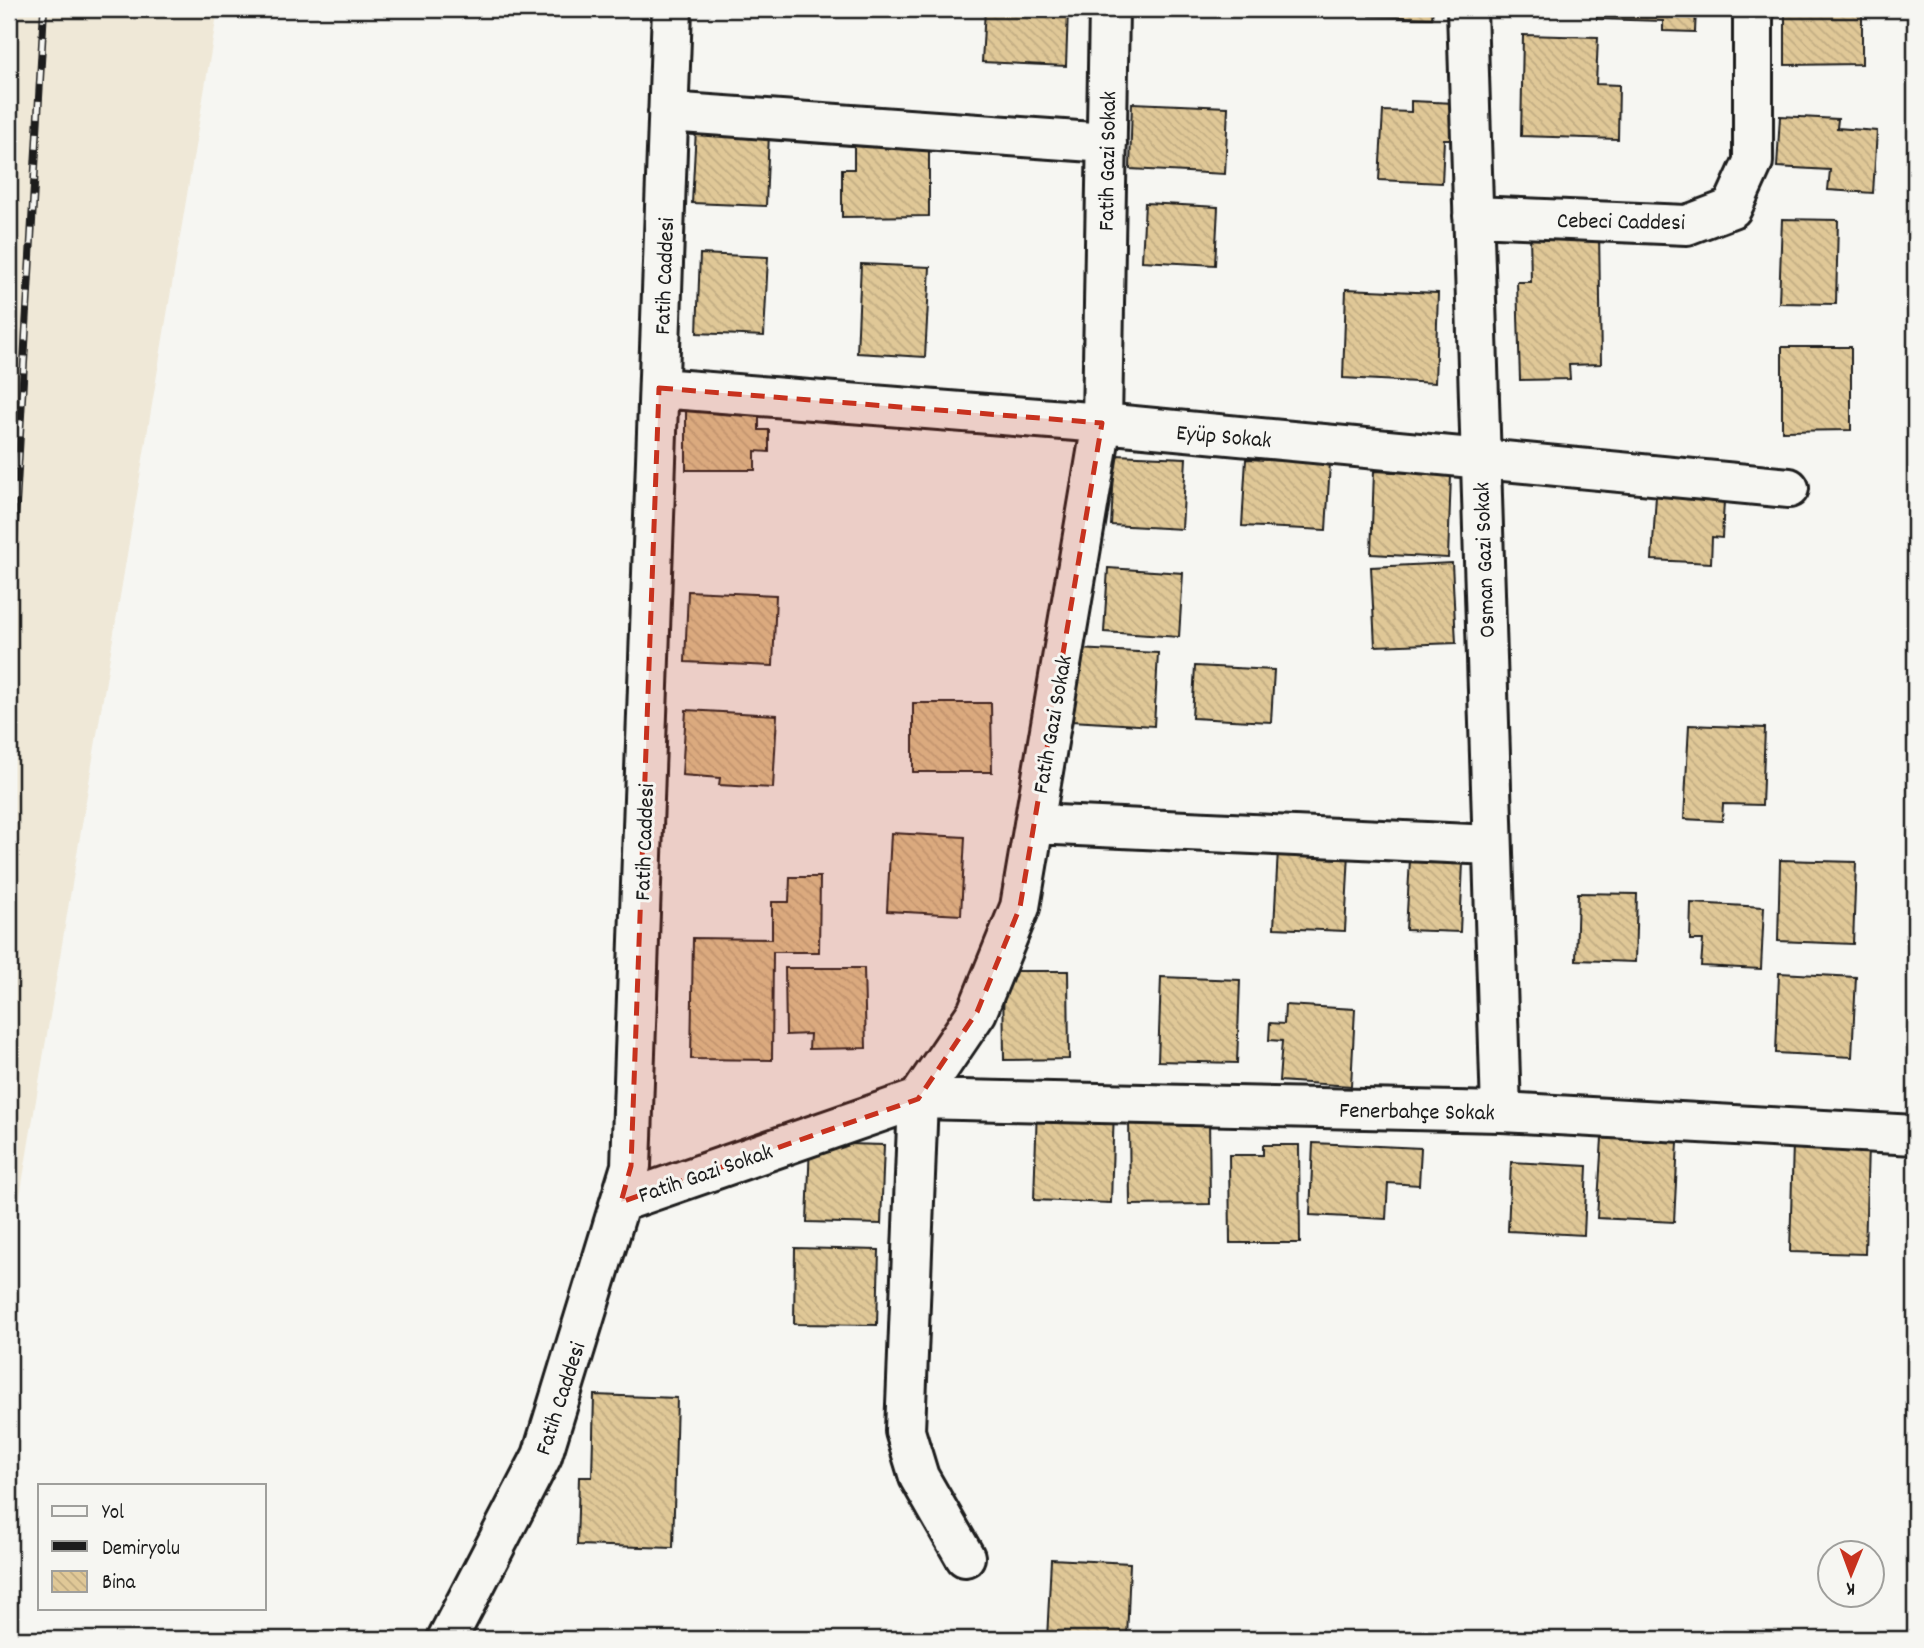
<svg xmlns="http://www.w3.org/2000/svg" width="1924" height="1648" font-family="Dekko,sans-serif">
<defs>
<pattern id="building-back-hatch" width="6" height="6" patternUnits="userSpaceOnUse" patternTransform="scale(1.75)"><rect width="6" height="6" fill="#e0c897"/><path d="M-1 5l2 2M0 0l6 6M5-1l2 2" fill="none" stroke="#c0ab82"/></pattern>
</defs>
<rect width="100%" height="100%" fill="#f6f6f2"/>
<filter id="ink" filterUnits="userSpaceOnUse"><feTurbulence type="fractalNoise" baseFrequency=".0143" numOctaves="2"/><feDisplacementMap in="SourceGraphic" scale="14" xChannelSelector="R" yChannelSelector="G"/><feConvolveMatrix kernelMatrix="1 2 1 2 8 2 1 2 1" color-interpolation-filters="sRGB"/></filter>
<g filter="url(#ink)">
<path fill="#efe8d7" d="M9,9H218L9,1262Z"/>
<path fill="url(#building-back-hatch)" stroke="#1c1c1c" stroke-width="2" d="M985,9H1068L1066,66L982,62Z
M1371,9H1433L1432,18L1370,16Z
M1597,9H1696L1695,32L1663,31V21L1597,19Z
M1785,9H1862V64L1785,65Z
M1523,35L1598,37L1596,84L1619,85L1618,139L1521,136Z
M1411,101L1455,103L1454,139H1444L1442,183L1379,180L1383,111L1411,112Z
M1132,103L1228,107L1225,174L1130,169Z
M1780,116L1838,119L1837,128L1877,131L1873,193L1828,190L1830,170L1777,167Z
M696,129L769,132L766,206L692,203Z
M929,136V216L842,217V169H854V137Z
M1145,203L1218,207L1215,265L1142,261Z
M1782,219L1838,220L1836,304L1779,303Z
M1599,231L1601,364L1569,365L1570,379L1520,380L1517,282H1531L1530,232Z
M700,254L768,257L764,336L697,333Z
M861,264L930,267L925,357L857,353Z
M1346,289L1438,293L1435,383L1343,378Z
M1782,347H1851V430L1782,431Z
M686,399H759V430H769V452L755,451V470H686Z
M1115,455L1186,458L1182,529L1111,525Z
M1246,459L1330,463L1326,530L1242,526Z
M1374,471L1451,475L1448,558L1371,554Z
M1657,479L1725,483L1722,538L1712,537L1711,563L1652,560Z
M1452,563L1456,643L1375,646L1371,567Z
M1108,568L1183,573L1179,637L1104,632Z
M688,591L776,595L773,666L685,662Z
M1076,649L1158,653L1154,726L1072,721Z
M1195,666L1274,670L1271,722L1192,718Z
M913,703H991L992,772H913Z
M686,710L777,715L773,788L719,785L720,778L682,775Z
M1689,725L1765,728L1762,805L1723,804L1722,821L1684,819Z
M891,833L965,837L961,915L887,911Z
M1278,849L1349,852L1345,931L1274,928Z
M1410,859L1463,862L1460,932L1406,930Z
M1780,860L1856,862L1853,944L1778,941Z
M790,877H820L819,952H773L772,1060L691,1059L693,938L772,939V902H789Z
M1578,893L1637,894L1635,962L1576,960Z
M1691,903L1764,907L1761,969L1701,966L1703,940H1690Z
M785,968H864L866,1048L809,1049L810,1034L786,1035Z
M1003,971H1068L1069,1059L1004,1060Z
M1779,973L1856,977L1852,1057L1776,1053Z
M1161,977L1240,980L1237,1063L1158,1061Z
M1285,1005L1355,1009L1351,1086L1279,1081L1282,1041L1269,1040L1270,1023L1284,1024Z
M1037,1106L1114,1108L1111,1203L1034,1200Z
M1209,1117L1210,1204L1130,1205L1129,1118Z
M1602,1138L1678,1142L1674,1222L1597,1218Z
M1793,1142L1868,1144L1865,1254L1790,1252Z
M810,1143L884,1145L881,1224L807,1222Z
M1313,1143L1421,1148L1419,1185L1388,1183L1386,1219L1310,1215Z
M1263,1145H1299L1300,1243H1230L1229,1155H1263Z
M1511,1162L1587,1166L1584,1235L1508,1231Z
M795,1248L879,1250L877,1325L794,1324Z
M594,1395L677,1398L673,1548L577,1545L579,1477H592Z
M1051,1559L1130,1563L1127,1639H1047Z"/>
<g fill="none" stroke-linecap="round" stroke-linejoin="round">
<g stroke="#1c1c1c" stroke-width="44">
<path id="minor" d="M1467,9L1501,1112
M668,112L1107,143
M1473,216L1687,225L1732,208L1753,162V9
M659,388L1102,423L1789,488
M1034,824L1492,845
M621,1202L918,1099L977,1012L1020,907L1102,423L1109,9
M965,1557L919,1477L905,1431L918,1099L1501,1112L1915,1135
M447,1639L542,1456L631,1166L672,9"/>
</g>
<use href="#minor" stroke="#f6f6f2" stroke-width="38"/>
<g stroke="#1c1c1c" stroke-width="8">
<path id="rail" d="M9,628L44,9"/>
</g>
<use href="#rail" stroke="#f6f6f2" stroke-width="5" stroke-dasharray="16" stroke-linecap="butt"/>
</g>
</g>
<path fill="#c8321e" fill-opacity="0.2" stroke="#c8321e" stroke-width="5" stroke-dasharray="14 9" stroke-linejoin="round" d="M659,388L1102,423L1020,907L977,1012L918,1099L621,1202L631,1166Z"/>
<g text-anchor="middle" stroke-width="6" stroke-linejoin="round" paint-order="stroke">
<g font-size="23" fill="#1c1c1c" stroke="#f6f6f2">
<text transform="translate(1106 161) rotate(-89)" y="8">Fatih Gazi Sokak</text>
<text transform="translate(1621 220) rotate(1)" y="8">Cebeci Caddesi</text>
<text transform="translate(663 276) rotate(-88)" y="8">Fatih Caddesi</text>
<text transform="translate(1224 435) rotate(5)" y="8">Eyüp Sokak</text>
<text transform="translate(1483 560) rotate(-92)" y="8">Osman Gazi Sokak</text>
<text transform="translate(1051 724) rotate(-80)" y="8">Fatih Gazi Sokak</text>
<text transform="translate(643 842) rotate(-88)" y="8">Fatih Caddesi</text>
<text transform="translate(1417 1110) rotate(1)" y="8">Fenerbahçe Sokak</text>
<text transform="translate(705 1172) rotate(-19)" y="8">Fatih Gazi Sokak</text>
<text transform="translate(559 1398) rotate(-72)" y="8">Fatih Caddesi</text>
</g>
</g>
<rect width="1924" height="1648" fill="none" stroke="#f6f6f2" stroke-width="35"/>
<rect x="18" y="18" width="1889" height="1613" fill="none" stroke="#1c1c1c" stroke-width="2.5" filter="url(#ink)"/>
<rect x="38" y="1484" width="228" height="126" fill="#f6f6f2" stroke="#9f9f9c" stroke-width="2"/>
<rect x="52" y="1506" width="35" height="10" fill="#f6f6f2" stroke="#9f9f9c" stroke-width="2"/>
<text x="102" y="1518" font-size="21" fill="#1c1c1c">Yol</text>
<rect x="52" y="1541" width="35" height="10" fill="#1c1c1c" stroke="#9f9f9c" stroke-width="2"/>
<text x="102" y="1554" font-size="21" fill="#1c1c1c">Demiryolu</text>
<rect x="52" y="1571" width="35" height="21" fill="url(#building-back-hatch)" stroke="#9f9f9c" stroke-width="2"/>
<text x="102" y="1588" font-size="21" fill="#1c1c1c">Bina</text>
<g transform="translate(1851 1574) rotate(181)"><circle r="33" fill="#f6f6f2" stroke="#9f9f9c" stroke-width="2"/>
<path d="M0-5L12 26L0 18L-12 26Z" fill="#c8321e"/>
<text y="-10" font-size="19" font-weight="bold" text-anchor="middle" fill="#1c1c1c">K</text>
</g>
</svg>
